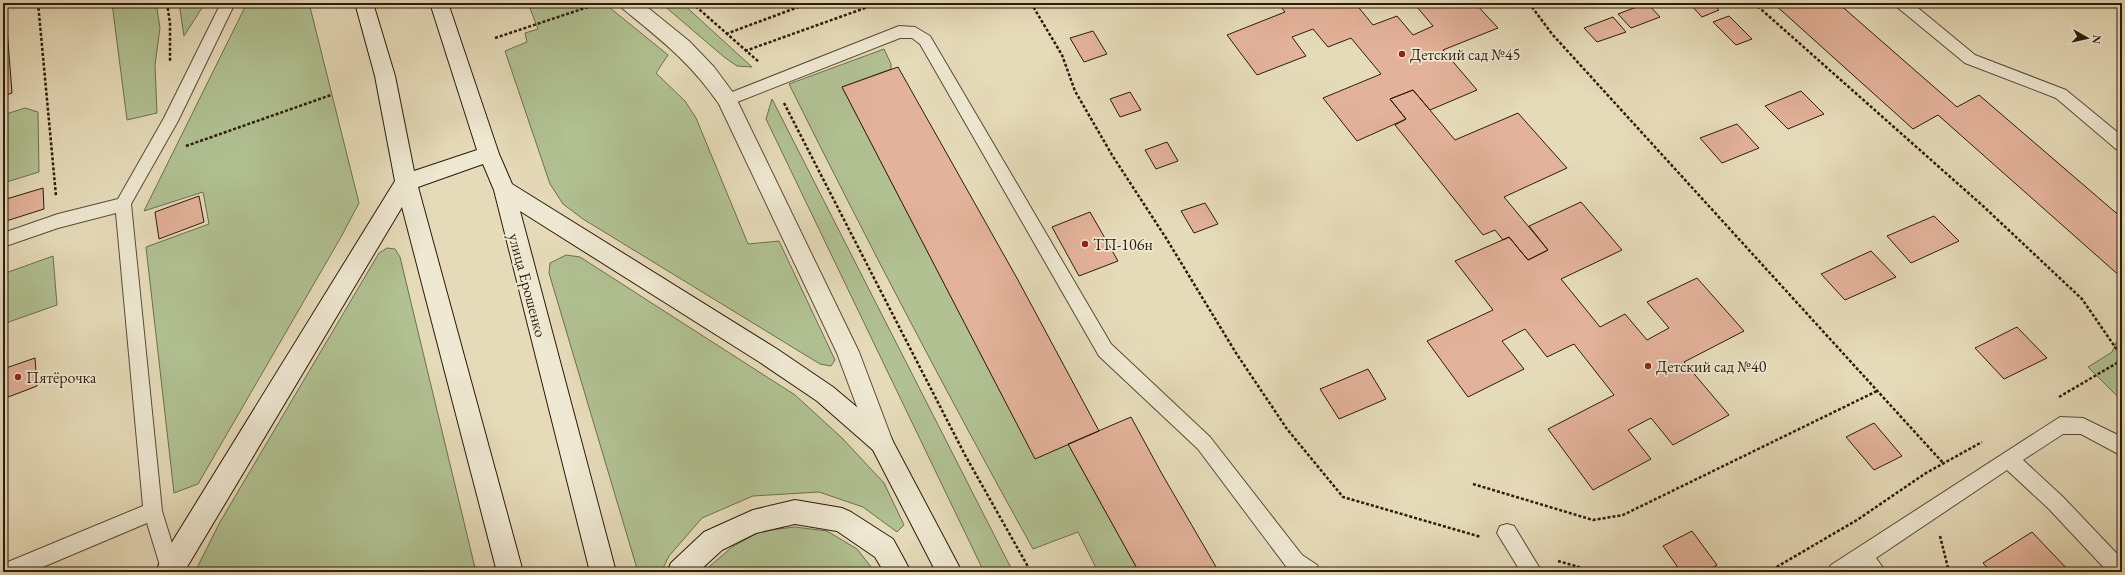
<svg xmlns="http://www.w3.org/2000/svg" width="2125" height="575" font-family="'EB Garamond',serif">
<rect width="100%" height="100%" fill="#e6dbb9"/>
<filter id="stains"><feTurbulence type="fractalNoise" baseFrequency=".005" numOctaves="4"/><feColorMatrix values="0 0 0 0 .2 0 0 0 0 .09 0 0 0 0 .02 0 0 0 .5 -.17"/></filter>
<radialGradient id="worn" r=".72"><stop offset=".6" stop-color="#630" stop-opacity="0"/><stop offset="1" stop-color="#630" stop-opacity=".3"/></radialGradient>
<path fill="#b1c192" stroke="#6e6e50" d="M112,3H156L160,28L155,65L157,113L127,120Z
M179,3H205L184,36Z
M247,3H309L359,203L341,237L198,484L174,493L146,247L209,224L203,192L144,211Z
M528,3H604L668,55L656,73L685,101L696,118L748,244L779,241L835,360L831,366L820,364L583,219L563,204L550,184L505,51L527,42L525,33L538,29Z
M661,3H682L752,67L737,66L724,57Z
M884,49L891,64V69L842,87L1035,458L1068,444L1139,572H1098L1078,532L1033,549C948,396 867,241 789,84Z
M772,99L1013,572H984L766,119Z
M25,108L38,112L39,172L3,183V115Z
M387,248L395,249L400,257L476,572H195L220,522L379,253Z
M566,255L580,257L795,395L842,438L884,483L904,525L897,532L863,507L819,492L753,496L702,518L669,556L661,572H638L549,273L550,263Z
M53,256L57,305L3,324V274Z
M2122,330V401L2088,367L2112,352Z
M795,527L827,531L857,549L875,572H703L732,547L761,531Z"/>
<path fill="#e3b29a" stroke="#2c1b0d" d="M3,3H5L12,93L3,96Z
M1278,3H1355L1373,25L1397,16L1413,35L1433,26L1417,7L1428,3H1475L1498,28L1443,50L1477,90L1430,110L1413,90L1390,99L1406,119L1357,141L1323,98L1381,74L1351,38L1328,47L1313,29L1292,37L1306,56L1257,75L1227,35L1285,12Z
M1647,3L1660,17L1631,28L1618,14Z
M1689,3H1712L1719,10L1702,17Z
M1773,3H1838L1957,107L1979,95L2122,218V278L1938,115L1913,129Z
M1729,16L1752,39L1736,45L1713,22Z
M1613,17L1626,32L1597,42L1584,28Z
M1093,31L1107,54L1084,62L1070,38Z
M898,67L1018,280L1099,431L1035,459L842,87Z
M1413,90L1455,140L1518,113L1567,168L1504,197L1548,250L1528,260L1509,237L1503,240L1495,230L1483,235L1395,125L1406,119L1390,99Z
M1801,91L1824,114L1788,129L1765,106Z
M1130,92L1141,110L1120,117L1110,99Z
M1737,124L1759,148L1722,163L1700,138Z
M1167,142L1178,161L1156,169L1145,150Z
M43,188L44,209L3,222V200Z
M199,196L204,222L159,239L155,212Z
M1581,202L1622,250L1561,279L1600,327L1625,314L1647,340L1669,328L1647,302L1697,278L1744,331L1684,362L1729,415L1673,445L1651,418L1628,430L1651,459L1593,490L1548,429L1614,395L1574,344L1547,357L1525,329L1502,341L1524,369L1468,397L1427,341L1493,310L1455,261L1509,237L1528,260L1548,250L1529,226Z
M1205,203L1218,224L1194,233L1181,211Z
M1090,212L1118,261L1079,276L1052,227Z
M1934,216L1959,241L1911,263L1887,236Z
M1871,251L1896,277L1845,300L1821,274Z
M2017,327L2047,358L2004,379L1975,348Z
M35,358L37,386L3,399V369Z
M1368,369L1386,399L1339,419L1320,389Z
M1131,417L1162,474L1219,572H1139L1068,444Z
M1874,423L1902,456L1874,470L1846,437Z
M1692,531L1717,565L1704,572H1681L1663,546Z
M2032,532L2070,572H1991L1983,563Z"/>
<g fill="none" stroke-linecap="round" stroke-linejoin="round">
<g stroke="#5a4b38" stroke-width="2">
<path id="service" d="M221,3H235L178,121L131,204L162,511L180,569L178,572H162L147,523L31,572H3V564L143,506L116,213L58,228L3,247V233L58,214L118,199L164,118Z
M1895,3H1912L1975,55L2066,90L2122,136V151L2116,149L2056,98L1965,63L1897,7Z
M899,26L915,27L930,36L1111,344L1210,437L1302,555L1317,565L1320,572H1293L1288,569L1198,449L1099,356L920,44L912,38H900L732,104L727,106L722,104L719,100L722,96Z
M2060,417L2083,418L2122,437V456L2081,434H2063L2023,460L2063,497L2122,559V572H2108L2049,509L2007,470L1876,558L1886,572H1863L1860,568L1855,572H1828L1831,565Z
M1507,524L1514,526L1542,572H1521L1497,533L1500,526Z"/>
</g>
<g stroke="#5a4b38" stroke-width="2">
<path id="minor" d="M620,3H642L689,41L714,67L734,94L859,352L893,442L889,450L881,453L873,450L837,353L719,104C690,62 661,40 622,8Z"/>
</g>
<g stroke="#2c1b0d" stroke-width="2">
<path id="secondary" d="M355,3H373L395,76L414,171L477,150L430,3H448L499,154L512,184L777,349L833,387L889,434L962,572H936L873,450L817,401L761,363L520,211L616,572H590L494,190L483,164L418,187L523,572H497L402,207L184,572H158L157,569L161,560L395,181L375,76Z
M795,500L842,508L851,512L893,539L911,572H884L875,557L837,531L795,524L756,533L722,550L698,572H667L671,563L704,532L753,510Z"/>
</g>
<path stroke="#2c1b0d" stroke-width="2.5" stroke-dasharray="3 2" stroke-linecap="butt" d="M38,3L56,196
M167,3L170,23V61
M692,3L759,62
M1031,3L1062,55L1075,91L1112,155L1166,238L1236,353L1287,429L1343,497L1481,537
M1529,3L1552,34L1944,464
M1754,3L1983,206L2082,299L2122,357
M726,34L809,3
M495,38L600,3
M745,51L879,3
M784,103L965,455L1031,572
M186,146L331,95
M2059,397L2122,360
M1473,484L1593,520L1623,515L1877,391
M1940,536L1949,572
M1558,561L1596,572
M1768,572L1857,520L1926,473L1982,442"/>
<use href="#service" fill="#efe8d2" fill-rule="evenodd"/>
<use href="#minor" fill="#efe8d2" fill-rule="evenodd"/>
<use href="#secondary" fill="#efe8d2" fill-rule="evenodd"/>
</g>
<g fill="#8f2418" stroke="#efe8d2" stroke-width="1.5">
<circle cx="1402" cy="54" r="4"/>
<circle cx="1085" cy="244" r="4"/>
<circle cx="1648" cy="366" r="4"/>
<circle cx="18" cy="377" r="4"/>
</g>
<g text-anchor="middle" stroke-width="3.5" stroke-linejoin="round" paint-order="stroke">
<g font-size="16" fill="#2c1b0d" stroke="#efe8d2" text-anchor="start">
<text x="1410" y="60">Детский сад №45</text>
<text x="1093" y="250">ТП-106н</text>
<text x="1656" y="372">Детский сад №40</text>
<text x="26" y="383">Пятёрочка</text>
</g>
<g font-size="16" fill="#2c1b0d" stroke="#efe8d2">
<text transform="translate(528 285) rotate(75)" y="6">улица Ерошенко</text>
</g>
</g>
<rect width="2125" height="575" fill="none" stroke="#e6dbb9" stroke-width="16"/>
<rect x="4" y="4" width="2117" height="567" fill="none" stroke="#2c1b0d" stroke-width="2"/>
<rect x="8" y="8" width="2109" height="559" fill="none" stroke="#2c1b0d"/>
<g transform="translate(2087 38) rotate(98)" stroke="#efe8d2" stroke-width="3" paint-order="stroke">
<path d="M0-3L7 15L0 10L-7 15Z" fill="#2c1b0d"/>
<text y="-6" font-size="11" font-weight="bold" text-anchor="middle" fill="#2c1b0d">N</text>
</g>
<rect width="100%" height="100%" filter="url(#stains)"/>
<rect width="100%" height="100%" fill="url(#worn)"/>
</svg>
